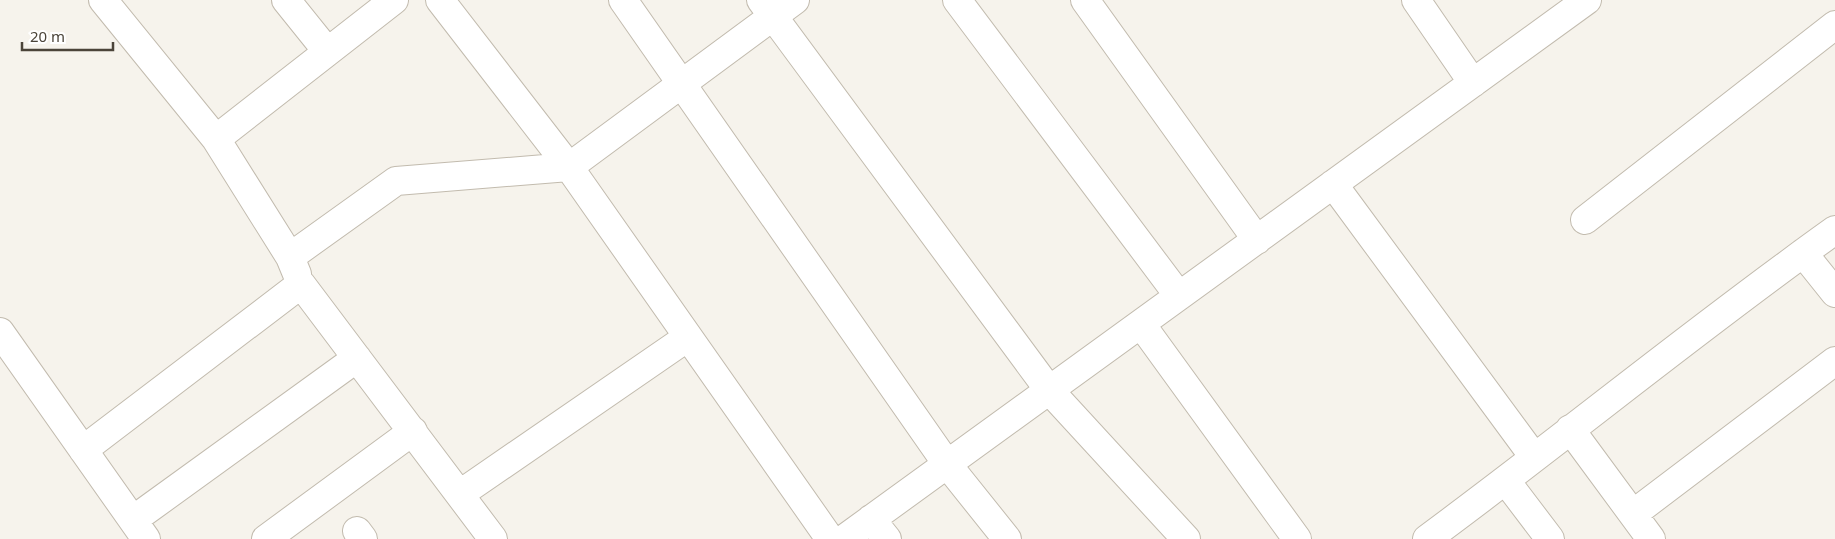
<svg xmlns="http://www.w3.org/2000/svg" width="1835" height="539" font-family="'Noto Sans',sans-serif">
<rect width="100%" height="100%" fill="#f6f3ec"/>
<g fill="none" stroke-linecap="round" stroke-linejoin="round">
<g stroke="#c2bbae" stroke-width="30">
<path id="minor" d="M103,0L216,139
M286,0L327,51
M440,0L569,167L830,539
M623,0L947,464L1007,539
M761,0L1049,390L1186,539
M957,0L1179,296
M1085,0L1257,240
M1416,0L1473,83
M1333,184L1534,457
M1585,220L1835,25
M1803,253L1835,293
M290,257L396,181L569,167L795,0
M297,274L290,257L216,139L394,0
M1141,324L1297,539
M0,332L146,539
M1570,429L1651,539
M83,450L301,284L493,539
M1506,481L1550,539
M460,494L688,337
M1633,514L1835,361
M871,519L887,539
M133,520L357,358
M357,531L363,539
M266,539L413,431
M844,539L1587,0
M1427,539C1564,438 1696,329 1835,230"/>
</g>
<use href="#minor" stroke="#fff" stroke-width="28"/>
</g>
<path d="M22 42v8h91v-8" fill="none" stroke="#4b4439" stroke-width="2.5"/>
<text x="30" y="42" font-size="15" fill="#4b4439" stroke="#ffffff" stroke-width="4" paint-order="stroke">20 m</text>
</svg>
